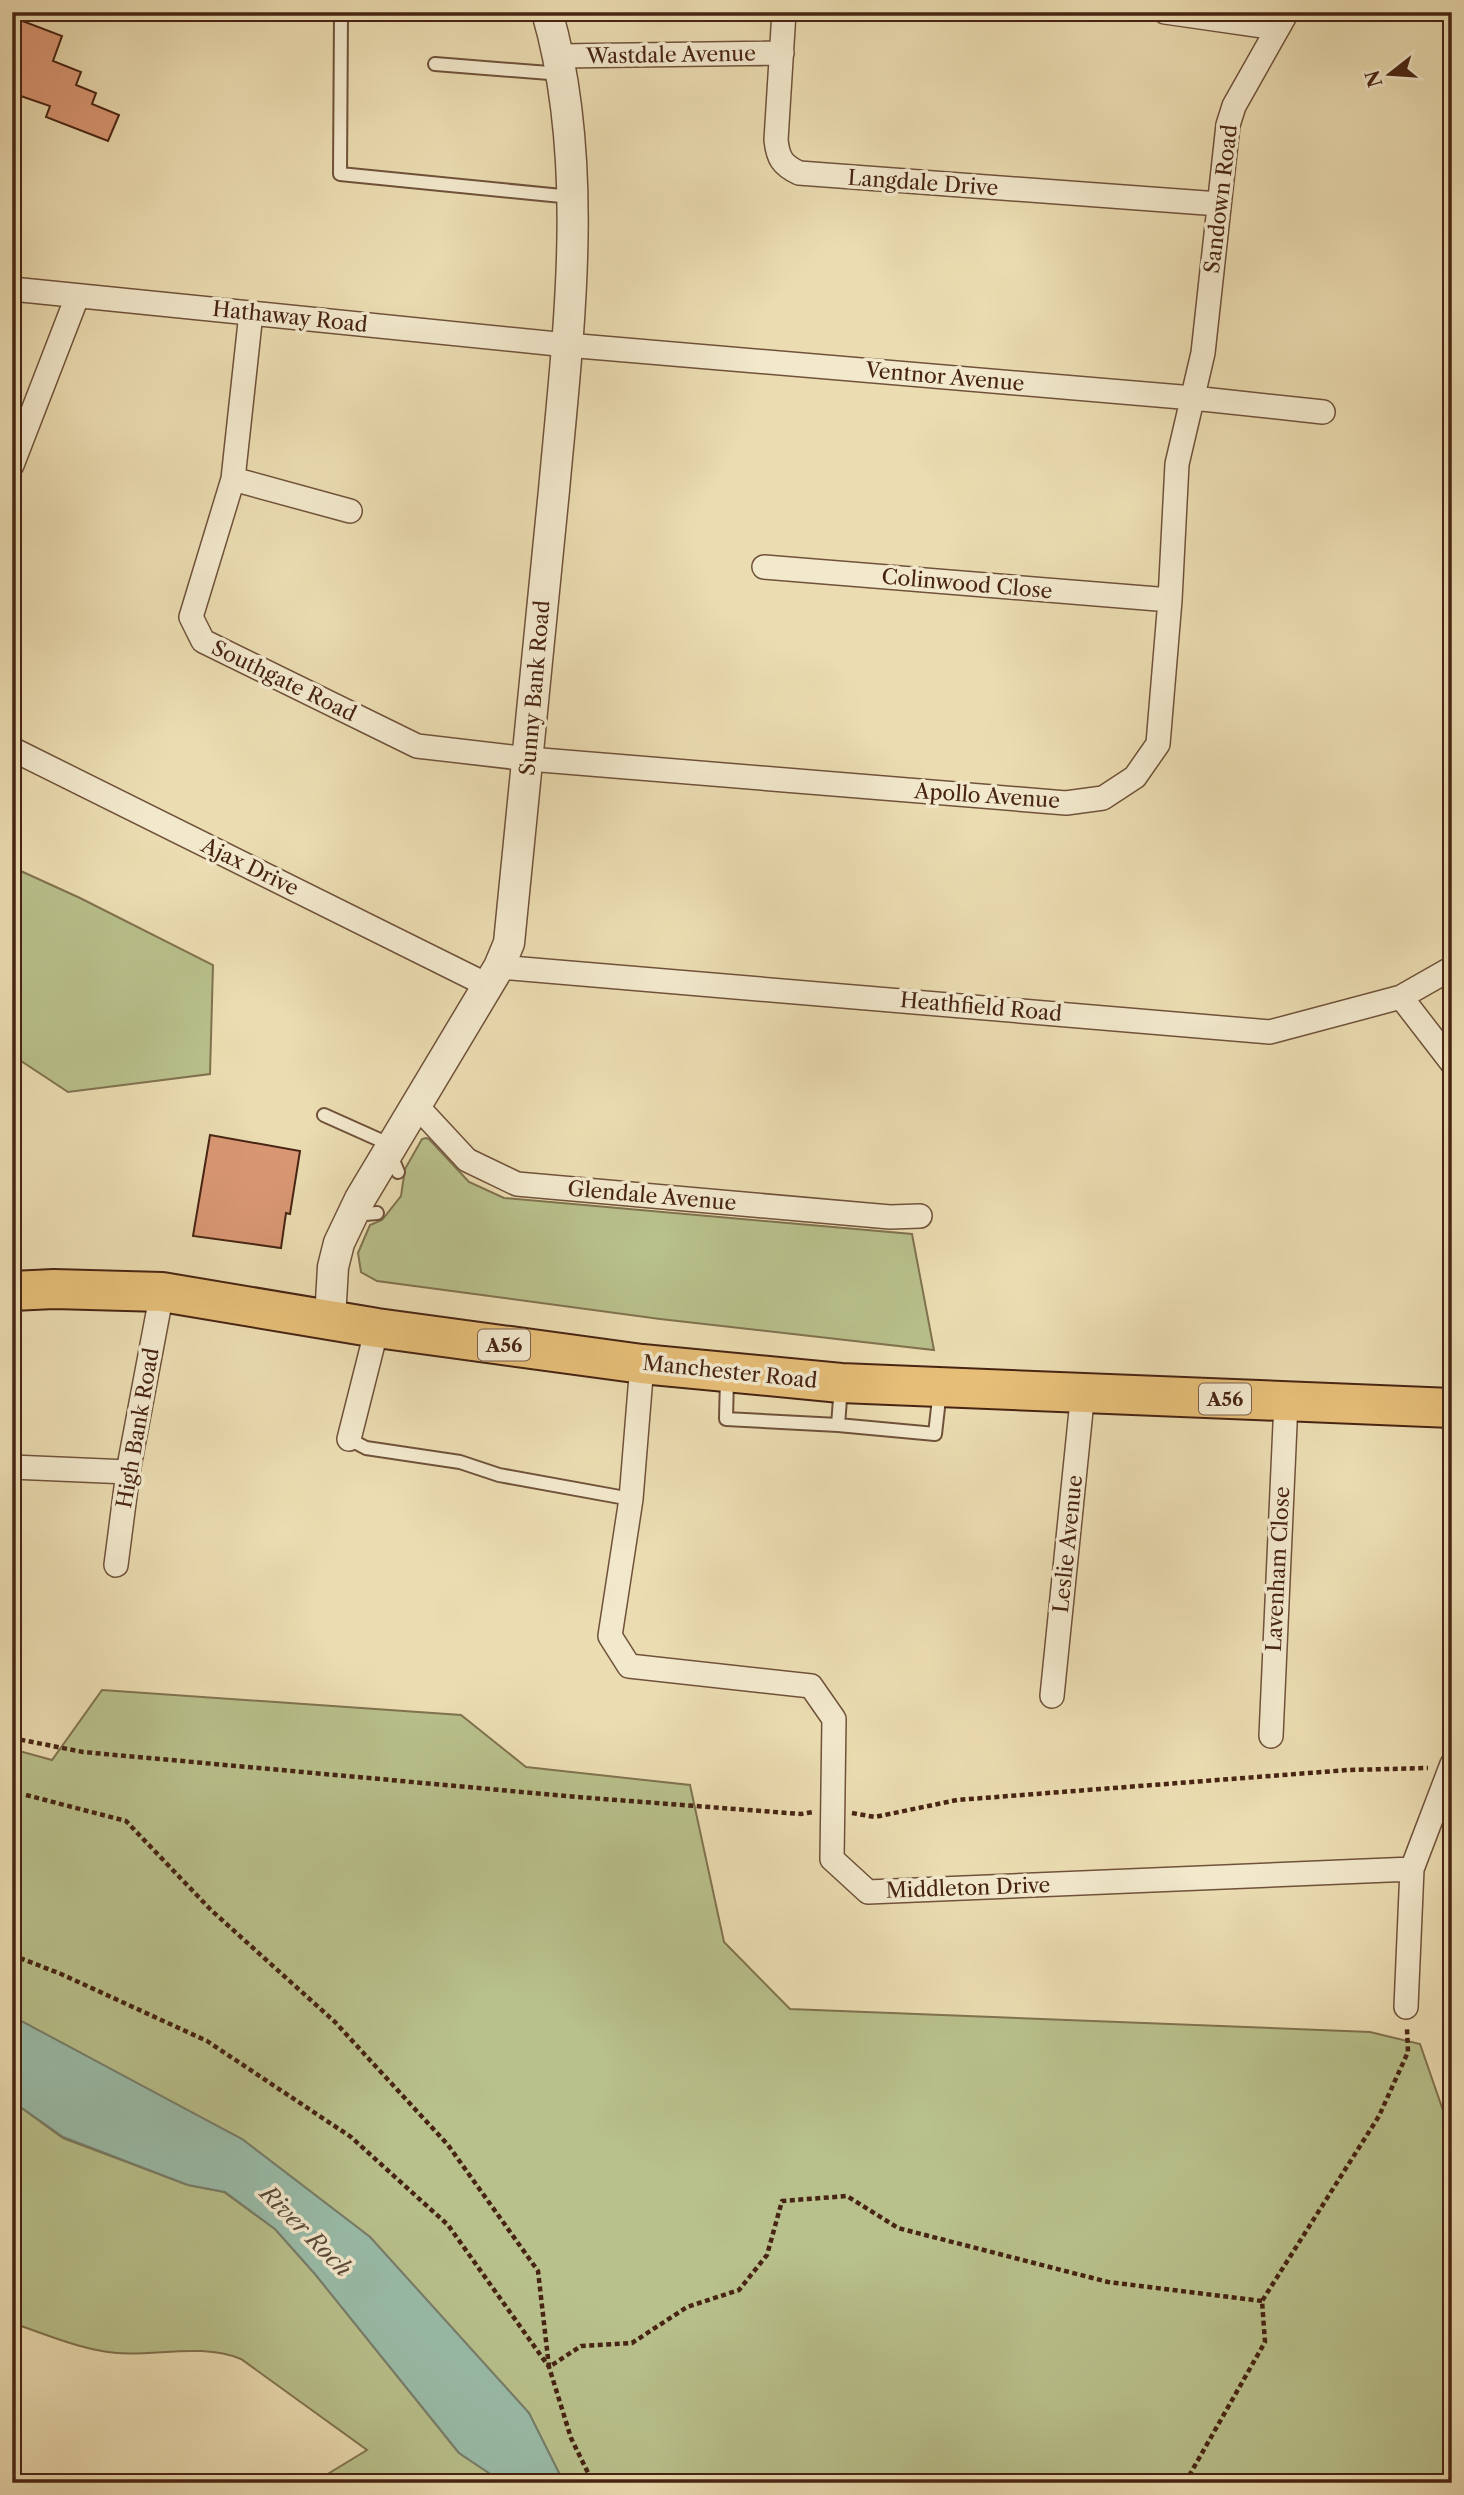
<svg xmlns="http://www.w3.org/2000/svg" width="1464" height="2495" font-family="'Libre Caslon Text',serif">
<rect width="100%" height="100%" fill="#ebdcb1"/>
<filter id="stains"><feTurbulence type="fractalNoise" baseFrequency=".00286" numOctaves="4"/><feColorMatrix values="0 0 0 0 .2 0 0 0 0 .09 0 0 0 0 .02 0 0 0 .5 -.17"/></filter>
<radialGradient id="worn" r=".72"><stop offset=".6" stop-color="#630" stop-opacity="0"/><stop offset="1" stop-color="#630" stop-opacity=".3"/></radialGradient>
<path fill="#b8c08b" stroke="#80724f" stroke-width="2" d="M12,867L80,898L213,965L210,1074L68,1092L12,1055Z
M426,1138L429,1139L469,1182L504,1198L912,1234L934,1350L660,1319L377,1281L361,1272L358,1253L370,1225L382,1220L401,1196L405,1169L422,1139Z
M102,1690L461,1715L526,1767L690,1785L724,1942L790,2009L1370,2032L1420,2044L1446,2119L1452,2121V2483H564L529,2413L370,2237L242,2139L12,2020V1749L52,1760Z
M12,2101L63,2138L188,2185L224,2192L275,2229L315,2274L459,2453L504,2483H313L367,2450L241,2359C202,2343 158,2356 117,2353C81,2350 46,2334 12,2323Z"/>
<path fill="#99bca9" stroke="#787f6d" stroke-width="2" d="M12,2016L242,2139L370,2237L529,2413L564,2483H504L459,2453L315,2274L275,2229L225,2192L188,2185L63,2137L12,2101Z"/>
<path fill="#da9774" stroke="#472413" stroke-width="2" d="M12,17L62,36L53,61L81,72L76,85L96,93L92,104L119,115L108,141L46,117L50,106L12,93Z
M210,1135L300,1151L290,1214L286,1213L281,1248L193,1236Z"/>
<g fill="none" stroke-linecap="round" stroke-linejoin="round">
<g stroke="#70523a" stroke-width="16">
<path id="service" d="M341,12L340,174L572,197
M435,64L562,74
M324,1115L391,1145
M390,1153L398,1172
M353,1215L377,1213
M727,1377L726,1419L838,1425
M841,1386L838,1425L935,1434L940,1390
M349,1439L366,1448L460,1462L499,1475L631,1499"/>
</g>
<g stroke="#70523a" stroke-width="26">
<path id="minor" d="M784,12L776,140C778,158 782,165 799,173L1219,204
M1165,12L1277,28
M560,56L782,53
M12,289L567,345L1193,398L1323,412
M251,313L233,479L191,617L203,641L417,746L529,759L1066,803L1103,798L1135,777L1158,744L1170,600L1177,464L1203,353L1228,125L1234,106L1287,12
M12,465L77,297
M233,479L350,511
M764,567L1170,600
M12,749L487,985
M499,967L1270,1032L1401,997L1452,968
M1401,997L1452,1063
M415,1104L467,1160L517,1184L890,1217L920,1216
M642,1364L631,1499L610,1636L629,1666L811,1686L834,1719L832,1859L868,1892L1412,1869
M349,1439L377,1328
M12,1467L128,1472
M116,1565L128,1472L162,1292
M1052,1696L1083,1391
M1271,1736L1286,1402
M1406,2007L1412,1869L1452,1764"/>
</g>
<g stroke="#70523a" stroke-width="33">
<path id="tertiary" d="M330,1319L333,1267L339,1243L360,1199L499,967L509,943C525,792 540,641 554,490C568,335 591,164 547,12"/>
</g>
<g stroke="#472413" stroke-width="42">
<path id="trunk" d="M12,1291L54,1289L162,1292L377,1328L642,1364L841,1383L1452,1408"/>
</g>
<path stroke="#472413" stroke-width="4.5" stroke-dasharray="5 3.5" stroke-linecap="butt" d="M12,1738L83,1752L577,1797L801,1814L813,1812
M26,1795L126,1821L211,1910L335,2022L448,2145L538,2271L549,2367L581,2346L632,2343L687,2307L739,2290L767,2255L782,2201L847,2196L898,2228L1108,2282L1262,2301
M852,1813L875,1817L957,1800L1348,1770L1428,1768
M12,1955L61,1974L207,2041L351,2137L448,2225L549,2367L571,2438L593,2483
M1185,2483L1265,2342L1262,2301L1379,2116L1408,2052L1407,2029"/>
<use href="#service" stroke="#f2e8cc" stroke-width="12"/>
<use href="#minor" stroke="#f2e8cc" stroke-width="23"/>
<use href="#tertiary" stroke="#f2e8cc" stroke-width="30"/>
<use href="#trunk" stroke="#e6be78" stroke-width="38"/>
</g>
<g text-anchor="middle" stroke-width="7" stroke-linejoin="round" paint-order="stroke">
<g fill="#f2e8cc" stroke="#7a5f4a" stroke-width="2">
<rect x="478" y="1329.5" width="52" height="31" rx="5"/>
<rect x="1199" y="1383.5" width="52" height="31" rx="5"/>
</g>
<g font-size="19" font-weight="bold" fill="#472413">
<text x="504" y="1352">A56</text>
<text x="1225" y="1406">A56</text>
</g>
<g font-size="21" fill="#472413" stroke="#f2e8cc">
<text transform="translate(671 55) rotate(-1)" y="7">Wastdale Avenue</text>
<text transform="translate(923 183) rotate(4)" y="7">Langdale Drive</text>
<text transform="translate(1221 199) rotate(-83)" y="7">Sandown Road</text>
<text transform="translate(290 317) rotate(6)" y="7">Hathaway Road</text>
<text transform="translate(945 377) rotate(5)" y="7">Ventnor Avenue</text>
<text transform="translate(967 584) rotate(5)" y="7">Colinwood Close</text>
<text transform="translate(284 681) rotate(26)" y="7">Southgate Road</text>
<text transform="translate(535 688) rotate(-85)" y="7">Sunny Bank Road</text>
<text transform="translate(987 796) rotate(4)" y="7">Apollo Avenue</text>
<text transform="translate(250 867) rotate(26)" y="7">Ajax Drive</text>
<text transform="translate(981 1007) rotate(5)" y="7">Heathfield Road</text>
<text transform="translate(652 1196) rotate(5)" y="7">Glendale Avenue</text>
<text transform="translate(730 1372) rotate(6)" y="7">Manchester Road</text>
<text transform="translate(138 1428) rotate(-80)" y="7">High Bank Road</text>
<text transform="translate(1068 1544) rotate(-84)" y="7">Leslie Avenue</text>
<text transform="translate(1278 1569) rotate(-87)" y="7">Lavenham Close</text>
<text transform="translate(968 1888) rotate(-2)" y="7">Middleton Drive</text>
</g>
<g font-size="23" font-style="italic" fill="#5c4a38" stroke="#f2e8cc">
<text transform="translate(306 2231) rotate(45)" y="8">River Roch</text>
</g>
</g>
<rect width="1464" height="2495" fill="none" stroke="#ebdcb1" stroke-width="42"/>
<rect x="14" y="14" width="1436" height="2467" fill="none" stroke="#472413" stroke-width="3.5"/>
<rect x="21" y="21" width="1422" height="2453" fill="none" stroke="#472413" stroke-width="2"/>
<g transform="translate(1390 74) rotate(253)" stroke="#f2e8cc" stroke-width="5" paint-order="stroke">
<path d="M0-5L12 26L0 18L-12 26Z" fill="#472413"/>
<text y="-10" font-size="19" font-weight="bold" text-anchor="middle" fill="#472413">N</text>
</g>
<rect width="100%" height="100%" filter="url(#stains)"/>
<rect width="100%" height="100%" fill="url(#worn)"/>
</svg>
